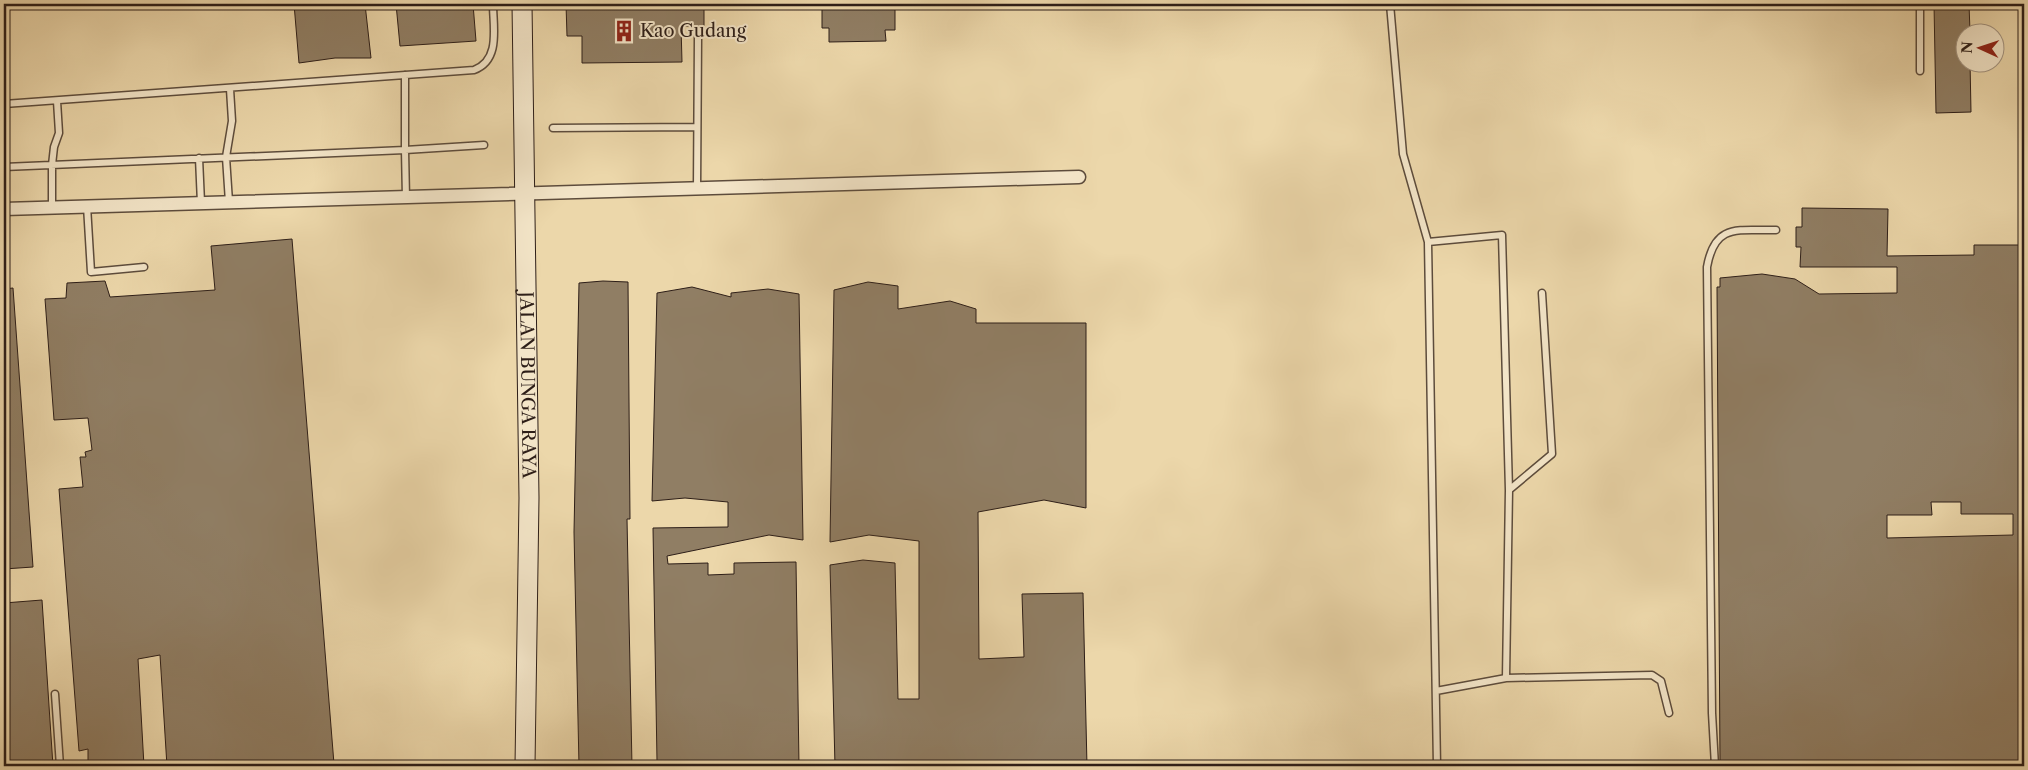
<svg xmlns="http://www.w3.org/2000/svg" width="2028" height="770" font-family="'Libre Caslon Text',serif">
<rect width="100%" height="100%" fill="#ecd7aa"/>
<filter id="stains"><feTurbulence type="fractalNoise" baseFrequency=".004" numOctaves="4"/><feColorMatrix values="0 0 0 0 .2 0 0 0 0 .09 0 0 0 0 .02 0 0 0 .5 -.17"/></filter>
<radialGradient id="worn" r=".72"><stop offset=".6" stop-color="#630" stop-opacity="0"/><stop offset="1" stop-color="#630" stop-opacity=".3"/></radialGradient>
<path fill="#907e64" stroke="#2d1e18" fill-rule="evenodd" d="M294,4H365L371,58H335L299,63Z
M396,4H473L476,41L400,46Z
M566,4H704V26H681L682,62L582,63V36H567Z
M822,4H895V30H885L886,41L829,42V28H822Z
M1934,4H1969L1970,32H1966V62H1970L1971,112L1936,113Z
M1802,208L1888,209L1887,256L1974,255V245H2024V766H1730V762H1720L1717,287H1720V278L1762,274L1795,279L1819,294L1897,293V267H1800L1801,247H1796V227H1802ZM1931,502H1961V514H2013V535L1887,538V515H1932Z
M292,239L334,764L319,766H264V765L167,766L160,655L138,659L144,766H88V749L79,751L59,489L83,487L80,457H86L85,452L92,450L88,418L54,420L45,299L66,298L67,283L105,281L110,297L215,290L211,246Z
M603,281L628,282L630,519H627L632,766H579L574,532L579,283Z
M868,282L898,286V309L950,301L976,309V323H1086V508L1044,500L978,512L979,659L1024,657L1022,594L1083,593L1087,766H888L869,764L835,766L830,565L863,560L895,563L898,699H919V541L869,535L830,542L834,290Z
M692,287L731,297V293L768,289L799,294L803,540L769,535L667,556L668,564L708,563V575L734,574V563L796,562L799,766H664V761H657L653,528L728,527V502L685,498L652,501L657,293Z
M13,288L33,567L4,569V289Z
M42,600L53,766H4V603Z"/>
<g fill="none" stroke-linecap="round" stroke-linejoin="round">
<g stroke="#5d4c3c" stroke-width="9">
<path id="lane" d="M1390,4L1403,154L1428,242L1437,766
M1920,4V71
M405,75V150L484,145
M4,104L474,70C501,60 493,27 493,4
M553,128L697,127
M199,158L201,203
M4,167L405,150L406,198
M697,189L698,37
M229,202L226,157L232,121L230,89
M87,206L91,272L144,267
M52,207V165L54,147L59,133L57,101
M1428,242L1502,235L1509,490
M1506,678L1652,675L1661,681L1669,713
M1436,691L1506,678L1509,490L1552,454L1542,293
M55,694L60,766
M1715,766L1712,713L1707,267C1715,222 1739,231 1776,230"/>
</g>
<g stroke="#5d4c3c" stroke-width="15">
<path id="street" d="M4,209L1079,177"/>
</g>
<g stroke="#2d1e18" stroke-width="21">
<g id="secondary">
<path id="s1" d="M522,4L529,498L525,766"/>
</g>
</g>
<use href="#lane" stroke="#f3e5c8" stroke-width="6"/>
<use href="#street" stroke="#f3e5c8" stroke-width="12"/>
<use href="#secondary" stroke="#f3e5c8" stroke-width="19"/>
</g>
<defs>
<g id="building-bare" transform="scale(1.725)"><path d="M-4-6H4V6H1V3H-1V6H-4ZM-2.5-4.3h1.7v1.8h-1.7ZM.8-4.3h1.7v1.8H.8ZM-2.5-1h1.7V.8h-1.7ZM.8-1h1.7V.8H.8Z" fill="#8f2418" stroke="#f3e5c8" stroke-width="2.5" paint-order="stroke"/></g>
</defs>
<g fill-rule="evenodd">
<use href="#building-bare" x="624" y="31"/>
</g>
<g text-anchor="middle" stroke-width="4" stroke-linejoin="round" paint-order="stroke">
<g font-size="18" fill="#2d1e18" stroke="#f3e5c8" text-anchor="start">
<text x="640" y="37">Kao Gudang</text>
</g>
<g font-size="18" fill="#2d1e18" stroke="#f3e5c8">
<text dy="6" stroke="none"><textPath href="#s1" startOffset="381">JALAN BUNGA RAYA</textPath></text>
</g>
</g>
<rect width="2028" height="770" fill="none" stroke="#ecd7aa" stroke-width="20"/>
<rect x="5" y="5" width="2018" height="760" fill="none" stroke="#2d1e18" stroke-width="2.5"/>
<rect x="10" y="10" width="2008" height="750" fill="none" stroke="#2d1e18"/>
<g transform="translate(1980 48) rotate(273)"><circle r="24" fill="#f3e5c8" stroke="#a49582"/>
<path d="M0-4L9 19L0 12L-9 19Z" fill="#8f2418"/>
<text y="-8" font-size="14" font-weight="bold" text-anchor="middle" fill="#2d1e18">N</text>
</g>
<rect width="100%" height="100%" filter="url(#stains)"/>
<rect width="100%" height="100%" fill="url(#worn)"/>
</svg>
